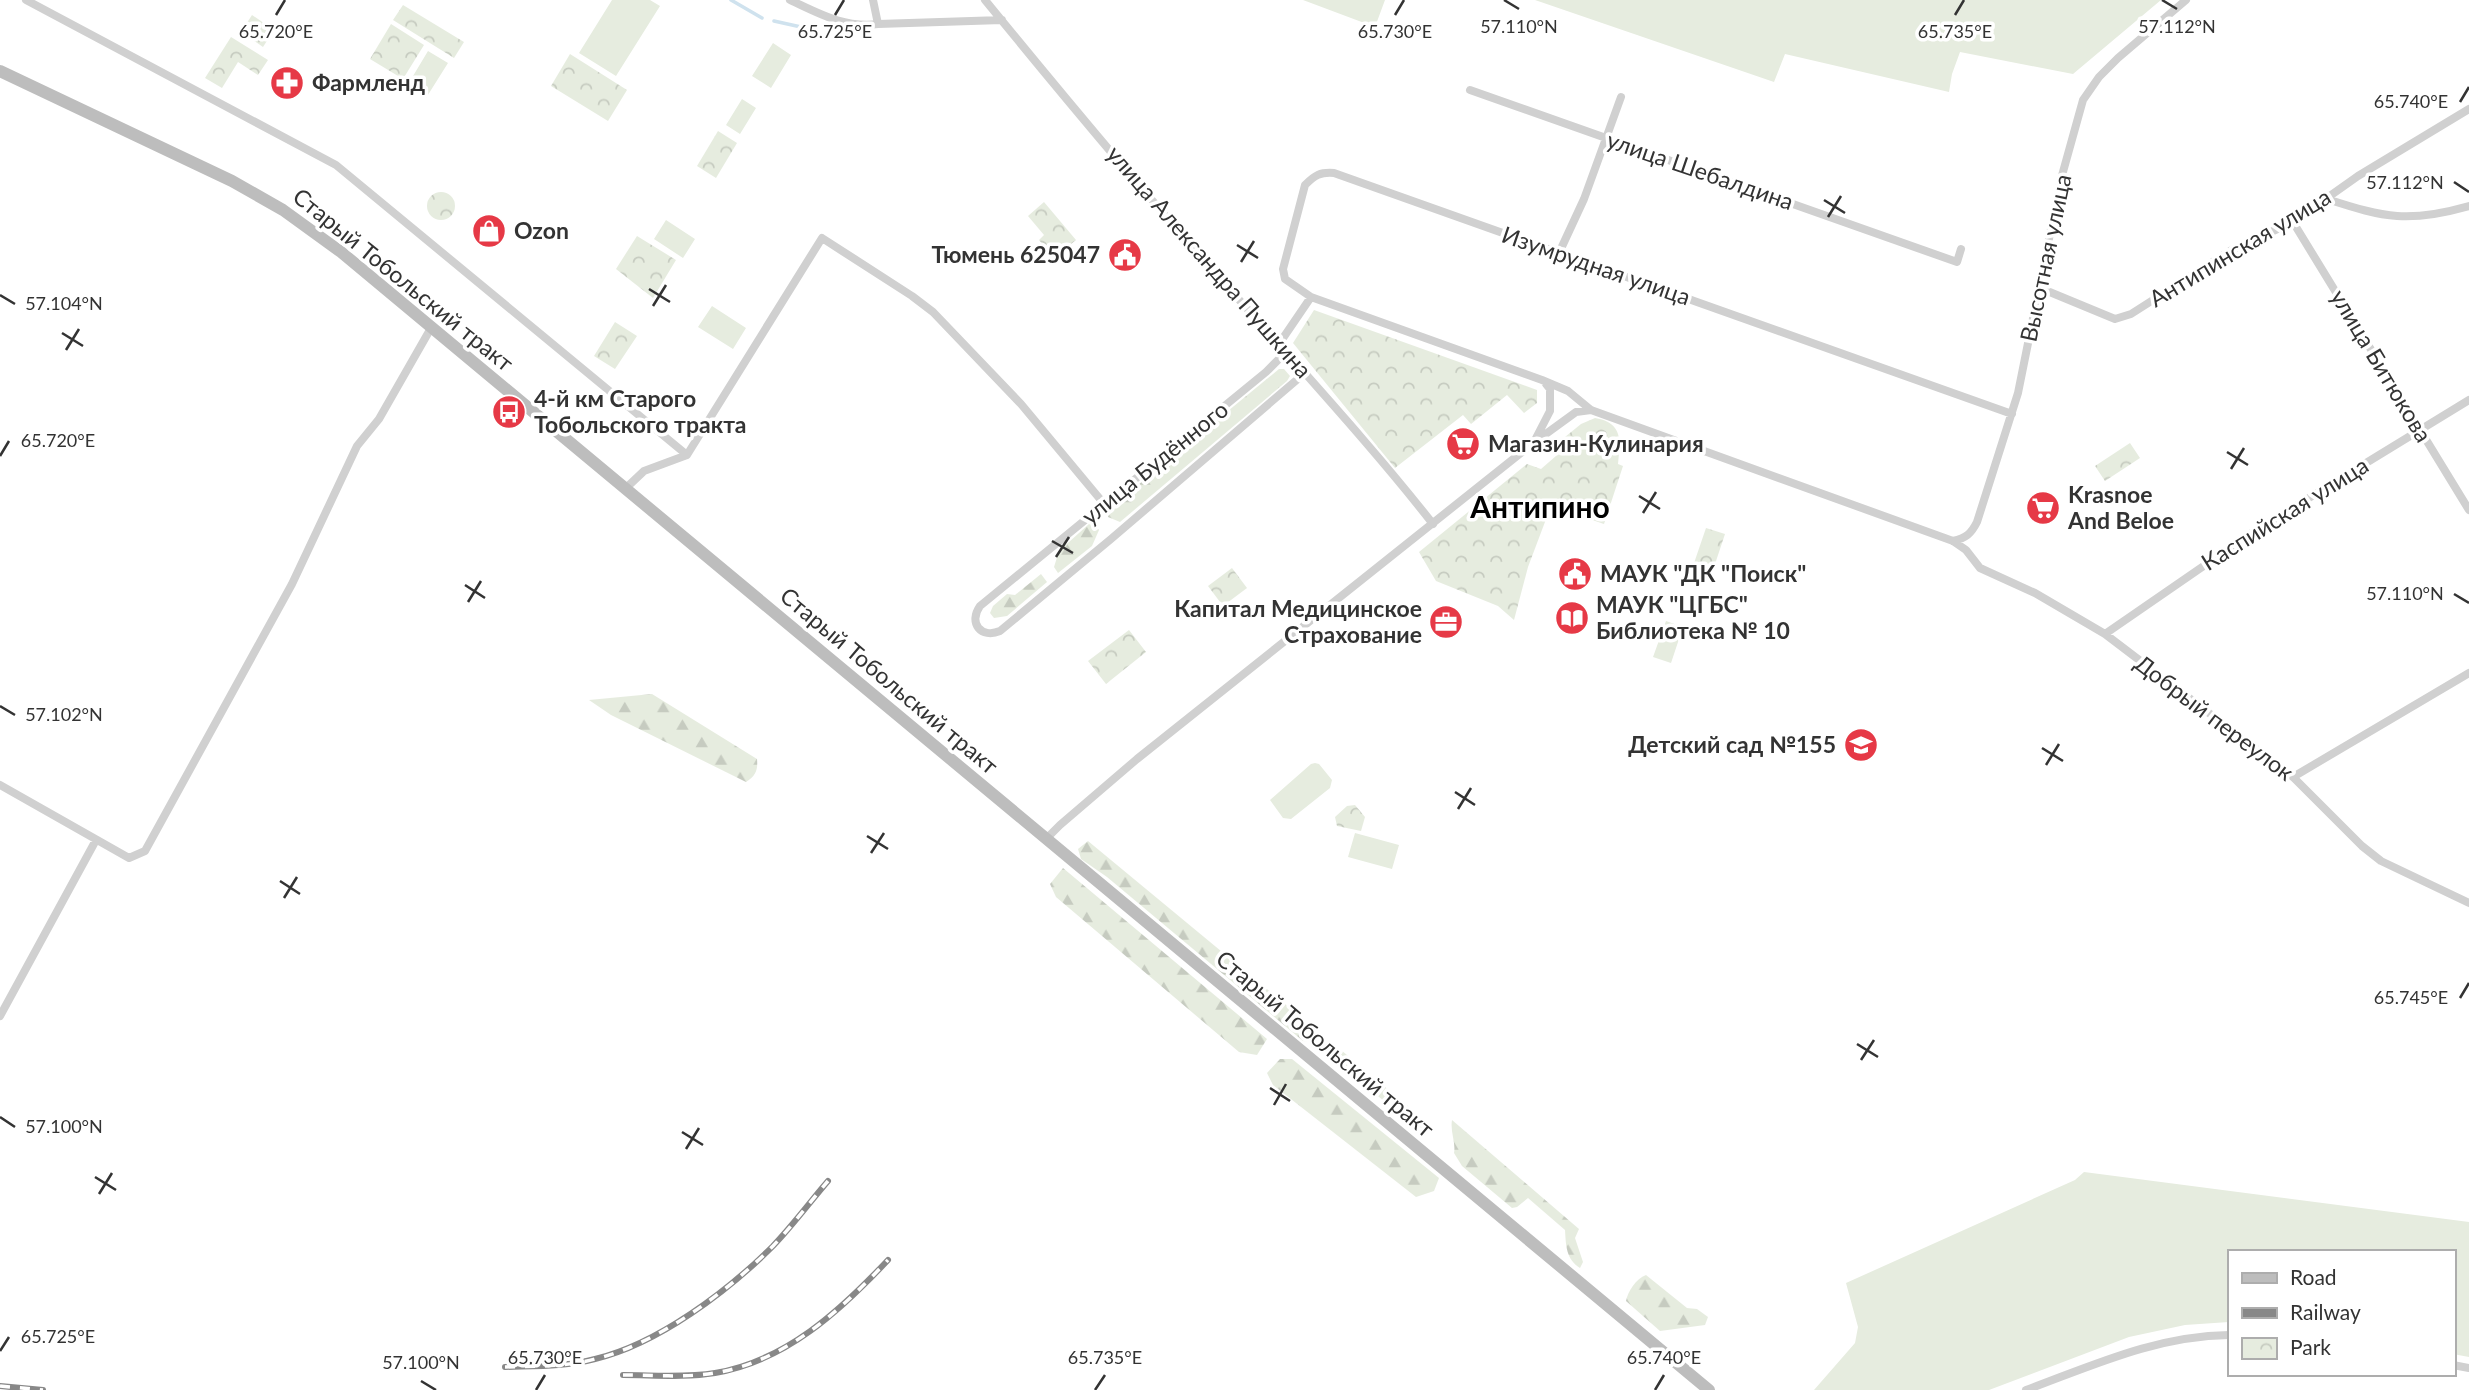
<svg xmlns="http://www.w3.org/2000/svg" width="2469" height="1390" font-family="Lato,sans-serif">
<defs>
<pattern id="forest-firs" width="22" height="20" patternUnits="userSpaceOnUse" patternTransform="scale(1.75)"><rect width="22" height="20" fill="#e6ecdf"/><path d="M5 1l3.5 6h-7zM16 11l3.5 6h-7z" fill="#c6cbc0"/></pattern>
<pattern id="park-crowns" width="20" height="18" patternUnits="userSpaceOnUse" patternTransform="scale(1.75)"><rect width="20" height="18" fill="#e6ecdf"/><path d="M2 6a3 3 0 1 1 6 0M12 15a3 3 0 1 1 6 0" fill="none" stroke="#c6cbc0"/></pattern>
</defs>
<rect width="100%" height="100%" fill="#fff"/>
<path fill="#e6ecdf" d="M612,0H650L660,6L616,76L579,53Z
M1303,0H1385L1375,27Z
M1535,0H2161L2073,74L1960,52L1952,74L1949,92L1785,54L1774,82Z
M773,43L791,55L771,88L752,76Z
M428,51L448,63L426,98L407,86Z
M742,99L756,108L740,134L726,125Z
M666,220L695,239L683,258L654,239Z
M712,306L746,328L733,349L698,327Z
M1666,621L1683,627L1671,663L1653,657Z
M1315,763L1319,764L1332,780L1330,788L1291,819L1283,818L1270,800L1311,764Z
M1355,833L1399,845L1392,869L1348,857Z
M2084,1172L2469,1222V1357L2453,1354V1252H2229V1322L2185,1325L2129,1337L1989,1390H1814L1855,1343L1858,1327L1846,1283L2075,1180Z"/>
<path fill="url(#forest-firs)" d="M1279,369H1284L1290,376L1287,381L1120,522L1108,517L1110,508Z
M1089,524H1095L1099,530L1092,546L1058,573L1054,567L1059,551Z
M1041,574L1047,582L1007,616L994,618L990,613L993,606L1007,594L1015,595Z
M652,694L757,759C758,770 756,776 746,782L611,715L589,700Z
M1088,841L1319,1032L1312,1042L1303,1041L1107,877L1081,859L1078,849Z
M1063,868L1267,1039L1257,1055L1239,1052L1056,897L1050,884Z
M1335,1045L1428,1123L1422,1128L1412,1124L1334,1060L1327,1054L1329,1048Z
M1280,1059H1292L1439,1178L1434,1191L1416,1197L1273,1085L1267,1073Z
M1452,1120L1579,1229L1575,1238L1583,1262L1580,1268C1566,1259 1566,1246 1565,1230L1528,1198L1517,1207L1512,1208L1462,1166L1454,1153C1456,1142 1450,1132 1452,1120Z
M1646,1275L1687,1308L1697,1309L1708,1317L1705,1325L1660,1331L1626,1301C1628,1291 1636,1279 1646,1275Z"/>
<path fill="url(#park-crowns)" d="M403,5L464,42L454,58L393,20Z
M252,15L274,30L263,47L241,32Z
M391,24L424,45L403,79L370,59Z
M231,37L268,60L258,75L238,62L222,88L205,78Z
M570,54L627,90L608,121L551,86Z
M718,131L737,143L716,178L697,166Z
M427 206a14 14 0 1 1 28 0a14 14 0 1 1-28 0Z
M1044,202L1076,240L1054,258L1039,240L1044,235L1028,216Z
M637,236L676,260L653,298L616,269Z
M1314,310L1537,390V403L1524,413L1507,395L1471,424L1463,415L1395,468L1293,343Z
M615,322L637,336L615,369L594,356Z
M1595,418C1624,423 1620,441 1618,464L1623,466L1604,524L1551,506L1528,567L1514,620L1498,606L1436,581L1419,552L1527,464L1541,469L1564,449L1565,437L1581,424Z
M2130,443L2140,458L2105,481L2095,466Z
M1706,528L1725,534L1712,573L1693,566Z
M1232,568L1247,588L1223,606L1208,586Z
M1129,630L1146,652L1106,684L1088,661Z
M1355,805L1365,817L1361,831L1337,826L1335,817L1347,806Z"/>
<g fill="none" stroke-linecap="round" stroke-linejoin="round">
<path stroke="#cfe2ee" stroke-width="3.5" d="M731,0L762,18
M774,21L810,29"/>
<path stroke="#d0d0d0" stroke-width="8" d="M26,0L336,165L687,455
M790,0C820,14 844,28 878,24
M873,0L878,24L1002,20
M985,0C1078,114 1172,227 1271,335C1326,397 1382,459 1433,524
M1470,90L1957,262L1961,249
M2327,199C2385,218 2409,223 2469,206
M2293,222L2469,510
M1559,253L1584,199L1621,97
M2040,288L2115,319L2131,314L2233,249L2293,222L2358,176L2469,109
M1279,344L1311,297
M1286,352L1266,372L980,606C968,623 981,639 1000,631L1111,539L1306,372
M2012,414L1334,173C1320,172 1315,175 1305,185L1283,269L1285,279L1311,297L1542,380L1568,391L1591,410L1953,541L1966,550L1980,568L2035,593L2105,634L2293,777L2362,846L2381,861L2469,903
M1534,442L1550,411V389L1546,384
M626,488L644,471L687,455L822,238L912,296L933,312L1021,404L1105,505
M1953,541C1966,538 1971,534 1977,522L2018,393L2061,179L2083,100L2099,77L2118,58L2186,0
M2105,634L2250,534L2469,400
M2293,777L2469,673
M0,785L129,858L145,851L292,584L357,446L379,419L431,328
M1046,839L1060,825L1137,759L1532,444L1576,412L1591,410
M0,1016L96,840
M2453,1365L2469,1368
M2026,1390C2094,1365 2156,1336 2229,1335"/>
<path stroke="#bdbdbd" stroke-width="12" d="M0,71L232,181L283,210L341,252L1709,1390"/>
<g stroke="#888" stroke-width="6">
<path id="rail" d="M505,1367C535,1366 565,1367 595,1359C658,1344 728,1291 773,1246C793,1225 810,1202 828,1181
M623,1375C653,1375 685,1378 715,1373C786,1361 840,1311 888,1260
M0,1386L43,1390"/>
</g>
<use href="#rail" stroke="#fff" stroke-width="3.5" stroke-dasharray="10" stroke-linecap="butt"/>
</g>
<path fill="none" stroke="#333" stroke-width="2.5" d="M1504,0L1519,9M2162,0L2177,9M276,15L285,0M835,15L844,0M1395,15L1404,0M1955,15L1964,0M2460,102L2469,87M2454,182L2469,192M1824,200L1845,213M1828,217L1841,196M1237,245L1258,258M1241,262L1254,241M649,289L670,302M0,295L15,304M653,306L666,285M62,333L83,346M66,350L79,329M2227,452L2248,465M0,456L9,441M2231,469L2244,448M1639,496L1660,509M1643,513L1656,492M1052,541L1073,553M1056,557L1069,537M465,585L485,598M2454,594L2469,603M468,602L481,581M0,706L15,715M2042,748L2063,761M2046,765L2059,744M1455,792L1475,805M1458,809L1471,788M867,836L888,849M871,853L884,833M280,881L300,894M284,898L297,877M2460,998L2469,983M1857,1044L1878,1057M1861,1060L1874,1040M1270,1088L1290,1101M1274,1105L1286,1084M0,1117L15,1127M682,1132L703,1145M686,1149L699,1128M95,1177L116,1190M99,1194L112,1173M0,1351L9,1337M421,1381L436,1390M536,1390L545,1375M1095,1390L1105,1375M1655,1390L1664,1375"/>
<defs>
<g id="pharmacy-disc" transform="scale(1.75)"><circle r="9.5" fill="#e63946" stroke="#fff"/><path d="M-2-6h4v4h4v4h-4v4h-4v-4h-4v-4h4Z" fill="#fff"/></g>
<g id="shop-disc" transform="scale(1.75)"><circle r="9.5" fill="#e63946" stroke="#fff"/><path d="M-5-2.5h2.3a2.7 3.5 0 0 1 5.4 0H5L5.5 6h-11ZM-1.5-2.5h3a1.5 2.3 0 0 0-3 0Z" fill="#fff"/></g>
<g id="civic-disc" transform="scale(1.75)"><circle r="9.5" fill="#e63946" stroke="#fff"/><path d="M-.6-6.5H3V-4.5H.6V-3L4-1V1h2V6H-6V1h2V-1L-.6-3ZM-1.2 2.5V6h2.4V2.5Z" fill="#fff"/></g>
<g id="bus-disc" transform="scale(1.75)"><circle r="9.5" fill="#e63946" stroke="#fff"/><path d="M-5-6H5V4H4V6H2V4H-2V6H-4V4H-5ZM-3.5-4V0h7V-4ZM-3.5 1.2v1.5H-2V1.2ZM2 1.2v1.5H3.5V1.2Z" fill="#fff"/></g>
<g id="supermarket-disc" transform="scale(1.75)"><circle r="9.5" fill="#e63946" stroke="#fff"/><path d="M-6-5.5h2.5l.6 2H6L4.5 2H-2.5L-4.4-4H-6ZM-1.5 3.2a1.3 1.3 0 1 0 .1 0ZM3 3.2a1.3 1.3 0 1 0 .1 0Z" fill="#fff"/></g>
<g id="library-disc" transform="scale(1.75)"><circle r="9.5" fill="#e63946" stroke="#fff"/><path d="M-6-4Q-3-5.5-.7-3.5V5Q-3 3-6 4ZM6-4Q3-5.5 .7-3.5V5Q3 3 6 4Z" fill="#fff"/></g>
<g id="office-disc" transform="scale(1.75)"><circle r="9.5" fill="#e63946" stroke="#fff"/><path d="M-6-3h4V-5.5h4V-3h4V5H-6ZM-1-4.5V-3h2v-1.5ZM-6 0V1H6V0Z" fill="#fff"/></g>
<g id="school-disc" transform="scale(1.75)"><circle r="9.5" fill="#e63946" stroke="#fff"/><path d="M0-5L7-2L0 1L-7-2ZM-4 1L0 2.5L4 1V4Q0 6-4 4Z" fill="#fff"/></g>
</defs>
<g fill-rule="evenodd">
<use href="#pharmacy-disc" x="287" y="83"/>
<use href="#shop-disc" x="489" y="231"/>
<use href="#civic-disc" x="1125" y="255"/>
<use href="#bus-disc" x="509" y="412"/>
<use href="#supermarket-disc" x="1463" y="444"/>
<use href="#supermarket-disc" x="2043" y="508"/>
<use href="#civic-disc" x="1575" y="574"/>
<use href="#library-disc" x="1572" y="618"/>
<use href="#office-disc" x="1446" y="622"/>
<use href="#school-disc" x="1861" y="745"/>
</g>
<g text-anchor="middle" stroke-width="7" stroke-linejoin="round" paint-order="stroke">
<g font-size="23" font-weight="bold" fill="#333" stroke="#fff" text-anchor="start">
<text x="312" y="91">Фармленд</text>
<text x="514" y="239">Ozon</text>
<text x="1100" y="263" text-anchor="end">Тюмень 625047</text>
<text x="534" y="407">4-й км Старого<tspan x="534" dy="26">Тобольского тракта</tspan></text>
<text x="1488" y="452">Магазин-Кулинария</text>
<text x="2068" y="503">Krasnoe<tspan x="2068" dy="26">And Beloe</tspan></text>
<text x="1600" y="582">МАУК "ДК "Поиск"</text>
<text x="1596" y="613">МАУК "ЦГБС"<tspan x="1596" dy="26">Библиотека № 10</tspan></text>
<text x="1422" y="617" text-anchor="end">Капитал Медицинское<tspan x="1422" dy="26">Страхование</tspan></text>
<text x="1836" y="753" text-anchor="end">Детский сад №155</text>
</g>
<g font-size="23" fill="#333" stroke="#fff">
<text transform="translate(1700 171) rotate(19)" y="8">улица Шебалдина</text>
<text transform="translate(2240 248) rotate(-31)" y="8">Антипинская улица</text>
<text transform="translate(2046 258) rotate(-78)" y="8">Высотная улица</text>
<text transform="translate(1209 262) rotate(49)" y="8">улица Александра Пушкина</text>
<text transform="translate(1596 266) rotate(19)" y="8">Изумрудная улица</text>
<text transform="translate(403 280) rotate(39)" y="8">Старый Тобольский тракт</text>
<text transform="translate(2381 366) rotate(59)" y="8">улица Битюкова</text>
<text transform="translate(1155 463) rotate(-39)" y="8">улица Будённого</text>
<text transform="translate(2285 514) rotate(-32)" y="8">Каспийская улица</text>
<text transform="translate(889 681) rotate(40)" y="8">Старый Тобольский тракт</text>
<text transform="translate(2214 718) rotate(37)" y="8">Добрый переулок</text>
<text transform="translate(1325 1044) rotate(40)" y="8">Старый Тобольский тракт</text>
</g>
<g font-size="30" font-weight="bold" fill="#000" stroke="#fff">
<text x="1540" y="518">Антипино</text>
</g>
</g>
<g font-size="18" text-anchor="middle" fill="#333" stroke="#fff" stroke-width="7" stroke-linejoin="round" paint-order="stroke">
<text x="1519" y="33">57.110°N</text>
<text x="2177" y="33">57.112°N</text>
<text x="276" y="38">65.720°E</text>
<text x="835" y="38">65.725°E</text>
<text x="1395" y="38">65.730°E</text>
<text x="1955" y="38">65.735°E</text>
<text x="2411" y="108">65.740°E</text>
<text x="2405" y="189">57.112°N</text>
<text x="64" y="310">57.104°N</text>
<text x="58" y="447">65.720°E</text>
<text x="2405" y="600">57.110°N</text>
<text x="64" y="721">57.102°N</text>
<text x="2411" y="1004">65.745°E</text>
<text x="64" y="1133">57.100°N</text>
<text x="58" y="1343">65.725°E</text>
<text x="545" y="1364">65.730°E</text>
<text x="1105" y="1364">65.735°E</text>
<text x="1664" y="1364">65.740°E</text>
<text x="421" y="1369">57.100°N</text>
</g>
<rect x="2228" y="1250" width="228" height="126" fill="#ffffff" stroke="#adadad" stroke-width="2"/>
<rect x="2242" y="1273" width="35" height="10" fill="#bdbdbd" stroke="#adadad" stroke-width="2"/>
<text x="2290" y="1285" font-size="21" fill="#333333">Road</text>
<rect x="2242" y="1308" width="35" height="10" fill="#888888" stroke="#adadad" stroke-width="2"/>
<text x="2290" y="1320" font-size="21" fill="#333333">Railway</text>
<rect x="2242" y="1338" width="35" height="21" fill="url(#park-crowns)" stroke="#adadad" stroke-width="2"/>
<text x="2290" y="1355" font-size="21" fill="#333333">Park</text>
</svg>
